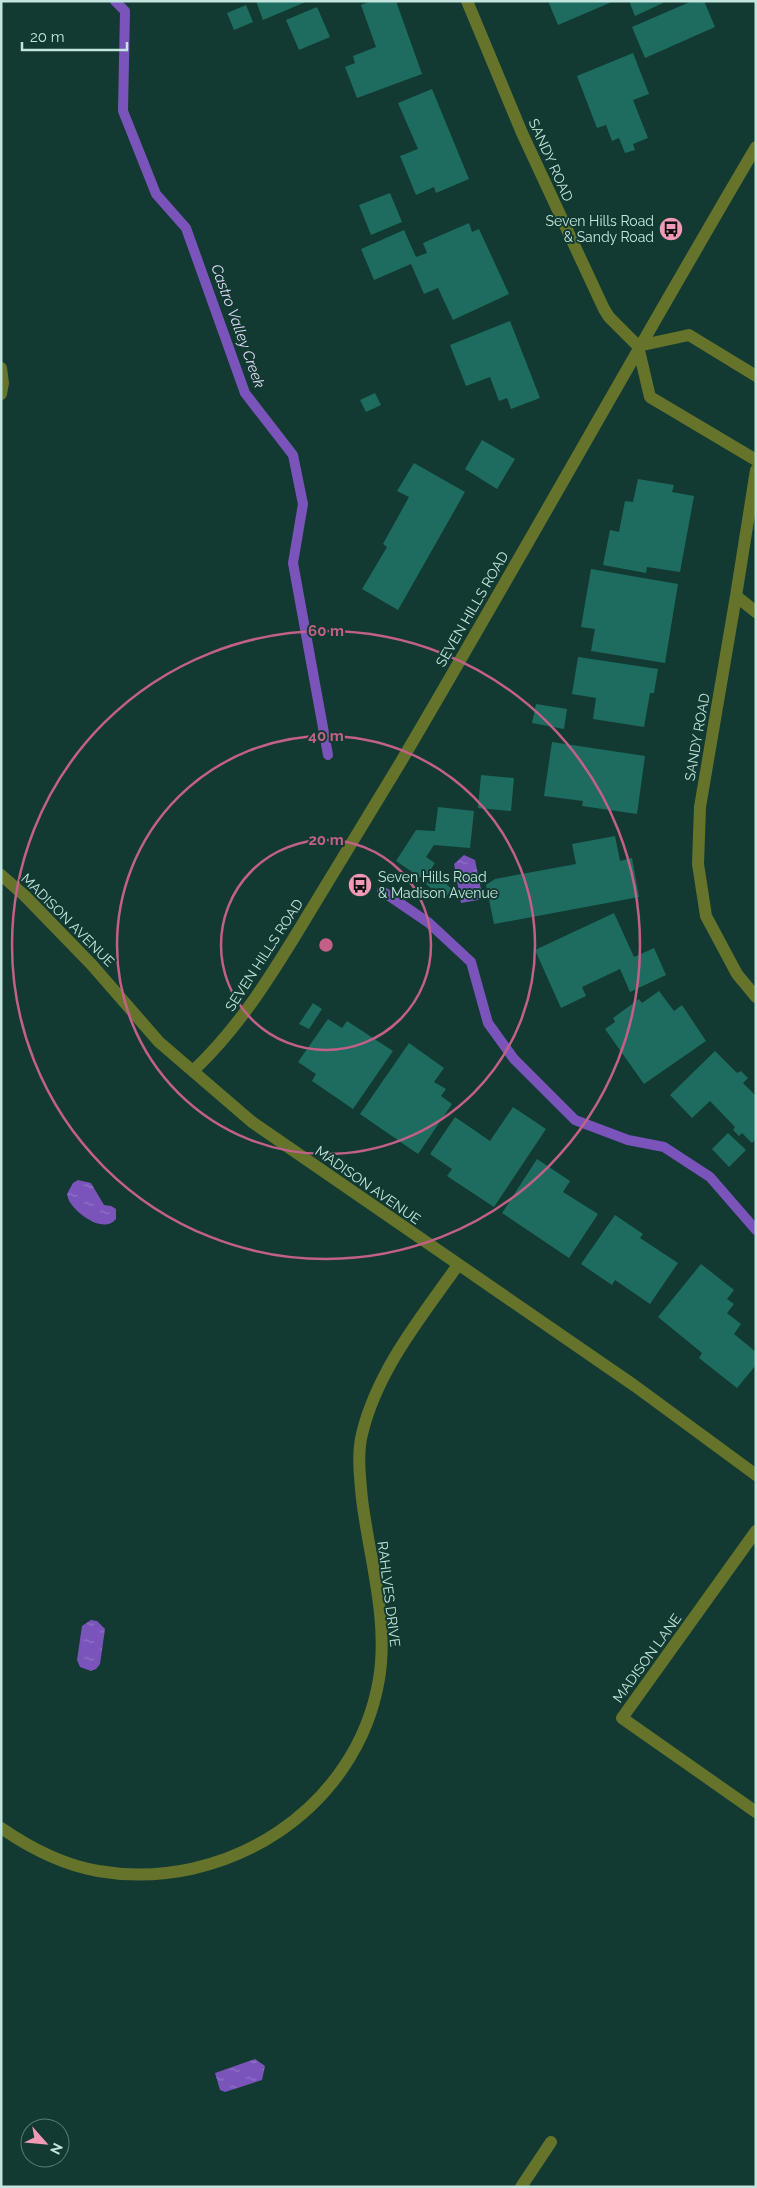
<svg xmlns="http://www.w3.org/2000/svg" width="757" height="2188" font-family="Raleway,sans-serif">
<defs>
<pattern id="water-ripples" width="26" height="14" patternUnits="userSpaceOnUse" patternTransform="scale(1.25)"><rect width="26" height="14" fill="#7b54bb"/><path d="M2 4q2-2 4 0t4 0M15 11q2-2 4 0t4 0" fill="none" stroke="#9275c7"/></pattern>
</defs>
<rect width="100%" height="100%" fill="#123a32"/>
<path fill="url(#water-ripples)" d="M464,855L475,860L483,899L461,903L454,864Z
M78,1180L91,1183L104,1205L111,1206L116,1209V1219C105,1233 81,1217 72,1205C69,1202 68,1198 67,1194L73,1183Z
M91,1620L97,1621L105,1629L100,1664L96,1669L91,1671L80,1667L77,1660L82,1626Z
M255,2059L265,2066L262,2080L225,2092L220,2090L215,2073Z"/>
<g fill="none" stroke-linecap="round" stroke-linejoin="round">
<path stroke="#7b54bb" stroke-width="10" d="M115,1L125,11L123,111L156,194L186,228L245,393L293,455L303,504L293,563L328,755
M382,891L429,923L471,962L488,1023L514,1059L575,1120L628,1140L664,1147L710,1177L756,1230"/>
</g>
<path fill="#1d6c5f" d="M256,1H308L263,20Z
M371,1H396L422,74L357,98L345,67L355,63L353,56L376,47L361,5Z
M548,1H614L558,25Z
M629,1H663V3L635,16Z
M692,1H704L715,27L645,58L632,27Z
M246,5L253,22L234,30L227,13Z
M317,7L330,37L299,50L286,20Z
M633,53L649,94L633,100L648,138L633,144L635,150L625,153L619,138L612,141L606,125L597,128L577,76Z
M432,89L469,179L436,193L434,187L416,195L400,156L418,149L398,103Z
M390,193L402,222L371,235L359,205Z
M469,223L472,232L479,229L509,294L453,320L438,288L424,294L411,264L374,280L361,249L404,230L416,257L427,253L423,243Z
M510,321L540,398L511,409L507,398L499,401L490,377L466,386L450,345Z
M375,393L381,405L366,412L360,400Z
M482,440L515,459L497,489L465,469Z
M414,463L465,492L398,610L362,589L387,547L383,544L409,497L397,491Z
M638,479L674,485L672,492L694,496L680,572L647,567L646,573L603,565L610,530L619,532L625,501L633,502Z
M591,569L678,584L665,663L591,651L595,629L581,627Z
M578,657L658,669L654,693H650L644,727L593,719L596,698L572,694Z
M536,704L567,709L564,729L532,723Z
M552,742L645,756L637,814L582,806L583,801L544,796Z
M481,775L514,778L511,811L478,808Z
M438,807L474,811L470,848L434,845L426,857L435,863L424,880L396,861L416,830L435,831Z
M615,836L620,861L632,858L639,897L494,924L486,885L495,879L576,864L572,844Z
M434,874L452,889L444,899L426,884Z
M614,913L634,957L654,948L666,975L630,992L620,969L582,987L586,996L561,1008L535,950Z
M659,991L674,1011L682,1005L706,1041L644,1084L605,1029L615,1022L613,1018L639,999L642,1003Z
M313,1003L322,1009L309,1029L299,1024Z
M328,1019L342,1028L347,1021L393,1051L353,1109L312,1081L316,1074L298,1062Z
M409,1043L444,1068L434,1082L446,1089L441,1096L452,1104L418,1154L360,1114Z
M715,1051L737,1073L741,1071L748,1078L743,1083L756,1096V1139L752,1143L742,1133L739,1136L733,1130L735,1127L710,1101L692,1118L670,1095Z
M513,1107L546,1129L494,1207L447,1176L452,1169L430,1154L455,1117L490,1141Z
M728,1133L746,1150L729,1167L712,1149Z
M537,1159L570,1181L563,1192L598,1214L569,1258L502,1213Z
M615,1215L643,1234L640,1238L678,1263L650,1304L615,1280L612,1285L581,1264Z
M701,1264L734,1290L727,1299L734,1304L727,1313L741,1324L734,1334L756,1352V1365L737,1388L699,1358L702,1353L658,1317Z"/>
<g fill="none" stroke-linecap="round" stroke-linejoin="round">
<path stroke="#66732b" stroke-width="12" d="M467,1L522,133L604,309L609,317L638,346L650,397L756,460
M638,346L689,335L756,376
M1,368L3,383L1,394
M756,470L736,596L700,807L698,864L706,916L737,974L756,997
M736,596L756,612
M1,875L25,896L92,965L159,1042L252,1122L635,1386L756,1475
M193,1071C245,1022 280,961 317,900C344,855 372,810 399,765C520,560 635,352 756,147
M756,1531L622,1718L756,1812
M1,1828C30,1848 63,1865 98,1871C226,1893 357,1809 379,1679C389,1620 369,1557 362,1499C360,1478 357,1454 362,1434C377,1371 421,1317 458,1265
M521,2187L551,2142"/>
</g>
<g fill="none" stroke="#c26088" stroke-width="2.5">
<circle cx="326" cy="945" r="105"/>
<circle cx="326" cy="945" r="209"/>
<circle cx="326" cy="945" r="314"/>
</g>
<defs>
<g id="bus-disc" transform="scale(1.25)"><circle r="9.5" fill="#f09ab6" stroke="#123a32"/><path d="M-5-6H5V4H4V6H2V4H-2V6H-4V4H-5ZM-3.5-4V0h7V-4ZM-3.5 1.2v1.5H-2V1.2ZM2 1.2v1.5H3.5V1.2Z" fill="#111"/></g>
</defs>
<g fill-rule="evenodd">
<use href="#bus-disc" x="671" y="229"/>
<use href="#bus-disc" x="360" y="885"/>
</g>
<g text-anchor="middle" stroke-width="4" stroke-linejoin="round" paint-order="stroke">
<g font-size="14" fill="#c2e6dd" stroke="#123a32">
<text transform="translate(551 160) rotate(66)" y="5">SANDY ROAD</text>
<text transform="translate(472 609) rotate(-60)" y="5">SEVEN HILLS ROAD</text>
<text transform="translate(697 737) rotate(-80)" y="5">SANDY ROAD</text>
<text transform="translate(68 920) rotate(45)" y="5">MADISON AVENUE</text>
<text transform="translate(264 955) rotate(-57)" y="5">SEVEN HILLS ROAD</text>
<text transform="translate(368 1185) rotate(35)" y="5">MADISON AVENUE</text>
<text transform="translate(389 1594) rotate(83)" y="5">RAHLVES DRIVE</text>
<text transform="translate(647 1658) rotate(-54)" y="5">MADISON LANE</text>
</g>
<g font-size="14" fill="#c2e6dd" stroke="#123a32" text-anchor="end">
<text x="654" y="226">Seven Hills Road<tspan x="654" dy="16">&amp; Sandy Road</tspan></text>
<text x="378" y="882" text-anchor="start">Seven Hills Road<tspan x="378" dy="16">&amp; Madison Avenue</tspan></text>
</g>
<g font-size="15" font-style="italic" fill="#e2dbf6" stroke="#123a32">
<text transform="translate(238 326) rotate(70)" y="5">Castro Valley Creek</text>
</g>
</g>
<circle cx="326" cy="945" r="8" fill="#c26088" stroke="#123a32" stroke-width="2.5"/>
<g font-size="15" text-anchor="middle" font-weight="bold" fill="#c26088" stroke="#123a32" stroke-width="4" stroke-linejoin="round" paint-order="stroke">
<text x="326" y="636">60 m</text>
<text x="326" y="741">40 m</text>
<text x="326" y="845">20 m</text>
</g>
<rect width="757" height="2188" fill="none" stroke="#c2e6dd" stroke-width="5"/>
<g transform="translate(45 2143) rotate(117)"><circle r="24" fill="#123a32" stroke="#587f76"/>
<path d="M0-4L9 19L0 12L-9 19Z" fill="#f09ab6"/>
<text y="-8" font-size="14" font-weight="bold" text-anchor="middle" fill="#c2e6dd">N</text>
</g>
<path d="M22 42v8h105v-8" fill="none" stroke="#c2e6dd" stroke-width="2.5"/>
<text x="30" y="42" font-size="15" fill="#c2e6dd" stroke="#123a32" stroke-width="4" paint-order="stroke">20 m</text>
</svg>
